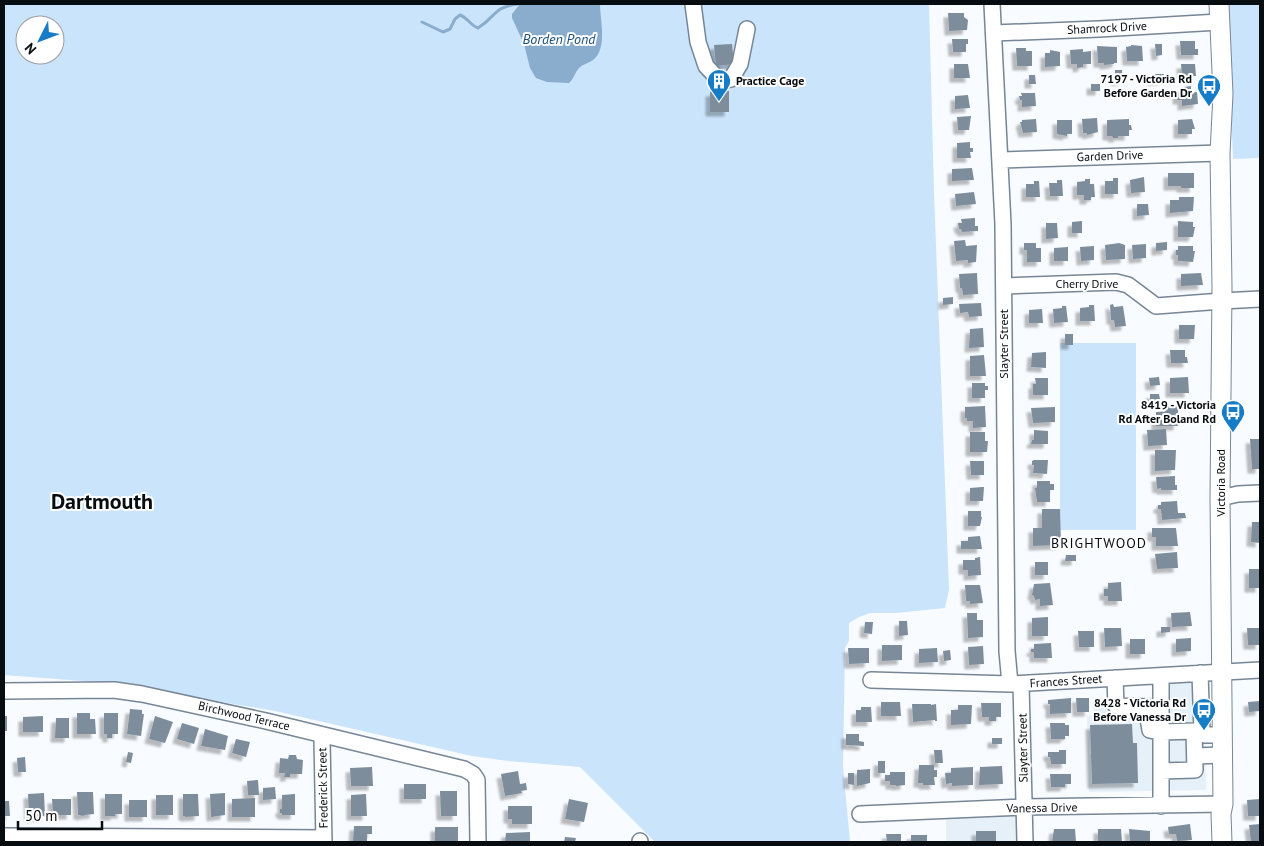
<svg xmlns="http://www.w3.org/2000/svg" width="1264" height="846" font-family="'PT Sans',sans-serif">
<defs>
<filter id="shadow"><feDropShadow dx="-4.5" dy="4.5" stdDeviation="1" flood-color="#0004"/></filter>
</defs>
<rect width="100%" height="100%" fill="#f8fbff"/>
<path fill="#e6f0f9" d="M1204,681L1206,790L1089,792L1087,716L1094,715L1093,698L1156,697L1157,682Z
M946,814L1018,815V842H946Z"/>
<path fill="#cae4fc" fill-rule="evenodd" d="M4,4H929L934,193L949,590L945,608L896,613H870L859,617L849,623V641L845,648L843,767L850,842H655L580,767L508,761L472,756L275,711L110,683L4,675ZM25,25H55V55H25Z
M1227,4H1260V158L1233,159Z
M1060,343H1136V530H1060Z"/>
<path fill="#8aaccd" d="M520,4H600C600,20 608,49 593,60C589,63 583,64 579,68C575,72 574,79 569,83L547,82L536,78L530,68L524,44L512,18V14Z"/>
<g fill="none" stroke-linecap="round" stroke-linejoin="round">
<path stroke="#8aaccd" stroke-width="3" d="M422,22L443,32L450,29L455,19L460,15C468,18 470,25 478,28C496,17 493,7 518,4"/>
</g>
<path fill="#7d8d9c" filter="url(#shadow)" d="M948,13H964V17L968,20L967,30L949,31Z
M952,39H968V44H966V52H953Z
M1180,41H1195V49H1198V55H1181Z
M732,44L734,64L716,66L714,45Z
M1155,44H1162V55L1156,56Z
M1131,45L1142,46L1143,61H1127L1126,47L1131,46Z
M1097,46L1117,47V63H1114V64L1104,65V63H1098Z
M1016,48H1026V51H1032V66H1017Z
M1083,49V52L1091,51V64H1083V67L1077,68V64H1071L1070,50Z
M1050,50L1060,52V66L1045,67V53H1050Z
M954,64H968L970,78H954Z
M1181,64H1195L1196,76H1182Z
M1115,70H1122L1123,81H1115Z
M1152,74H1164V80L1152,81Z
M1029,75H1035L1036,84H1029Z
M1091,84H1100V91H1091Z
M1191,86V93L1197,92L1198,104L1182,106V100H1177V92L1184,93V87Z
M729,91V112H710V92Z
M1021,93H1035L1036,106L1022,107V100H1020L1019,96H1022Z
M968,95L970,108L955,109V96Z
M971,116L969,130H958L957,117Z
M1097,118L1098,132L1087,135V133H1083L1082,119Z
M1036,119L1037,132L1023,133L1020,122H1022V120Z
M1129,119V125H1131L1132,130H1129V136H1118V138H1113L1112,136H1107V120Z
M1192,119L1195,129H1192V134H1178V120Z
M1057,120H1072V134H1067V136L1057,134Z
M970,142V148H973V152H970L971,158H957V143Z
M972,168L974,180L952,181V169Z
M1168,173H1194V188H1181V186H1168Z
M1144,177L1145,192L1131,193L1130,180Z
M1113,178H1118V194H1105V181H1113Z
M1085,179H1090V184H1094L1095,197H1091V200H1084V195H1077V182L1085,181Z
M1057,180H1062L1063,196H1050L1049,183H1057Z
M1034,181H1039L1040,197H1026V184H1034Z
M974,192L976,204L956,206L955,194Z
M1179,197H1194L1193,211L1170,213V200H1179Z
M1137,204H1148L1149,215L1137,216Z
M975,218V226H978V231L962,232L961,229H959L958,223H962L961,219Z
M1082,221V233H1072V222Z
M1178,221L1193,222V227H1195L1193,237H1178Z
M1046,223H1057L1058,238L1046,239Z
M965,240L966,246L977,245L976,262L968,263V260L956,261L954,241Z
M1167,242V250L1156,251V243Z
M1024,243H1036V248H1041V262H1027V250H1024Z
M1119,243L1125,245V259L1106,260L1105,245Z
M1146,244V258L1133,259L1132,245Z
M1094,246V260L1081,261L1080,247Z
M1178,246H1193V251H1195L1193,262L1178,261V255H1176V250H1178Z
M1068,247V261H1054V248Z
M977,273L978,294L963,295L962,288H960L959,274Z
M1201,273L1203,285L1181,286V274Z
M953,297V304L943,305V298Z
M981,303L982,316L969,317L968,312L960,313L959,304Z
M1113,304L1114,307L1123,306L1126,326L1115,327L1114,320H1111L1110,305Z
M1089,305H1094L1095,321H1080V308L1089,307Z
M1062,306H1066L1068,322L1054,323L1053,309L1062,308Z
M1042,309L1043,323H1029V310Z
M1179,325H1195L1194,339H1179Z
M983,328L984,347L969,348L970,329Z
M1065,334H1073V345H1065Z
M1170,350H1185V357H1187L1188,363H1171Z
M1046,352V368L1031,367L1032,353Z
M984,355L986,376H970V356Z
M1159,377L1160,385L1150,386L1149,378Z
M1188,377L1189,393H1170V378Z
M1035,378H1048V395H1033V384H1036Z
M972,383H985V386H988V390H985V398H972Z
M1150,394H1159L1160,399L1150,400Z
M1165,405H1178V426H1156V412H1165Z
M985,406L986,427L973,428V421H967V418H965V407Z
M1055,407V422L1033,423L1031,408Z
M1166,429L1167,445L1148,446L1147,430Z
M1034,430L1048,431V444H1031L1032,440H1034Z
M970,432H985V441H988L987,452H970Z
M1250,439H1260V469H1252Z
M1155,450H1176L1175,470L1155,471Z
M1034,460H1048L1047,474L1033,473L1034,465H1032V461Z
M970,461H984V475H971Z
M1175,476V485H1177V490H1161V488L1157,489L1156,477Z
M1037,481H1050V484H1054V490H1050V502H1037L1035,488H1037Z
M982,487H984L983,501H970V488Z
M1177,501L1178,513H1185L1186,518L1162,520L1161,509H1158V505H1161V502Z
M1042,509H1060L1061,545L1033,546V528H1042Z
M968,511H981V517H982L980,526H968Z
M1252,522H1260V543L1251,542Z
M1152,528H1176L1178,546H1156V537H1152Z
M980,536L982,549H961V541H968V537Z
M1177,552L1178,568L1157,569L1155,554Z
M1066,555H1076V561H1065Z
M980,557L981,575L968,576V570H963V560H975V558Z
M1035,562H1048V575H1035Z
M1249,569H1260V588H1249Z
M1121,582L1122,601H1108V596H1104V589H1108V583Z
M1050,583L1053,605L1040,606V599L1035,600L1034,596L1032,595L1034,584Z
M965,585H980L983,603L970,604V601H966Z
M1190,612L1192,626L1172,627L1171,613Z
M967,613H977V620H983V637L968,638Z
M1048,617V636H1032V618Z
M899,621H907L908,635L899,636Z
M865,622H873L872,634L864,633Z
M1161,627H1170V632L1161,633Z
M1104,628H1121L1122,646L1105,647Z
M1247,628H1260V645H1248Z
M1078,631H1094V647H1079Z
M1191,638V651L1176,652V639Z
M1130,639H1145V654H1130Z
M1051,643L1052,658H1034V652H1031V649H1034V644Z
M882,645H902V660L882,661Z
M983,646L984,664L969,665L968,647Z
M848,648H869V663L849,664Z
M937,648L938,662L919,663V649Z
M950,650L951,660L944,661L943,651Z
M1071,698V713L1050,714V704H1048V700Z
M1076,698H1089V712H1077Z
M1260,701V711L1249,712L1248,702Z
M881,702H900L901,716H881Z
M981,703H1001V717H996V721H989V717H982Z
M912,704H931V705L936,704L937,721H935V720L913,722Z
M958,705H972L971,724L951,725V710H958Z
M861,707H871L872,722H856V710H861Z
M130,709L142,710V714H144L141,736L127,734Z
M77,713H90V719H95L96,734H77Z
M104,713H118V734H112V738H107V734H104Z
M4,716H7V731H4Z
M43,716V732H23V717Z
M155,716L173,722L165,743L149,739Z
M56,718H69V738H55Z
M182,723L199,728L194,744L177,739Z
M1050,723H1065V725H1069V736H1065V739H1051Z
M1132,724L1133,743H1137L1138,783L1092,784L1090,725Z
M205,729L228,736L225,750L201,746Z
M846,734H859V741L864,742V746L846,745Z
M992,738H1002V744H992Z
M236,739L250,742L246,757L232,753Z
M934,750H942L943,763H935Z
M1059,750H1066V764H1051L1050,757H1048V752H1059Z
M128,752L133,753L131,763L126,762Z
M289,755H296L297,759L303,760L302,774H290V777H284L285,773H279L280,758L288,759Z
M25,757L26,772H18L17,758Z
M878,761H885V773H878Z
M919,765H934V770H937V777H934L935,785H923V783H918Z
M1002,766L1003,784L979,785L980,767Z
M372,767L373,786H351L350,768Z
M973,767V785L952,786V783L946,784L945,773H951V768Z
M870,769V783L857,786V770Z
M518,771L520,784L526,783L527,790L521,791L522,793L505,796L501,774Z
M890,772H905V785L896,786V785H890V781H885V775H890Z
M848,773H854V785L848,784Z
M1050,774H1071V784H1065V787H1051Z
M258,780L259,795H248L247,781Z
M404,784H426V799H404Z
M275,787L276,799L263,800V788Z
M440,791H457V816H441Z
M77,792H93L94,814L84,815V816L78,815Z
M44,793L45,816L35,817V818L29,817L28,794Z
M225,793V815L211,817L210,794Z
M105,794H122V814H115V816H105Z
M183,794H198L199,816L185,817V816H183Z
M295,794V815H282V813H280V809H282V795Z
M366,794L367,816H351V795Z
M156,795H173V815H156Z
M255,798V817H232V799Z
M52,799H71V815H53Z
M569,799L588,803L584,822L565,819Z
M1260,799V816H1248L1247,800Z
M129,800H147V817H129Z
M4,801H9L10,816H4Z
M508,806H532V824H512V819H508Z
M1190,824L1192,840L1177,841L1176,834H1169L1168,827Z
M1260,824V842H1251L1249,825Z
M354,826H372V834H367V842H353Z
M435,827H458V842H435Z
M1054,829H1075L1076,842H1052Z
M1098,829H1121L1122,842H1098Z
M1129,829L1150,831V842H1130Z
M976,831H996V842H976Z
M530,832V842H505L506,833Z
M886,834H901V842H887Z
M911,835H927V842H911Z
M565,837L576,838L575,842H564Z"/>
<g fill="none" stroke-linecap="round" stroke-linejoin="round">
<g stroke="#778696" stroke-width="18">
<path id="minor" d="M693,4L698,42L706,66L720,81L731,79L740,64L747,29
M992,4L1003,224L1007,651L1010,684
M994,33L1099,29L1219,22
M1001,160L1220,153
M1004,286L1116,282L1128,285L1156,306L1222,301L1260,299
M1220,498L1238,494L1260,493
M1200,673L1202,733L1205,735H1223
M1115,678L1116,706L1146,707L1150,730L1162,732L1194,731L1195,770L1161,771
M871,680L1010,684L1260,670
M1021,684L1025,842
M4,691L114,690L142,694L266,721L464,769L473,774L477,780L478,842
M324,735L322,740L324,842
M1195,756L1223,755
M1161,806V676
M860,814L1024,807L1223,804
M4,836L324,838
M640,842V841"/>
</g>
<g stroke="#778696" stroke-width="21">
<path id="major" d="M1219,4L1223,94L1220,153L1222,287L1220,498L1223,804L1221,814L1222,842"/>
</g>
<use href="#minor" stroke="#fff" stroke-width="15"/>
<use href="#major" stroke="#fff" stroke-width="19"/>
</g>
<defs>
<g id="building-pin" transform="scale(1.25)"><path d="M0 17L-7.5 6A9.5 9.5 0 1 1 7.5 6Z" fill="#167cc7" stroke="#fff"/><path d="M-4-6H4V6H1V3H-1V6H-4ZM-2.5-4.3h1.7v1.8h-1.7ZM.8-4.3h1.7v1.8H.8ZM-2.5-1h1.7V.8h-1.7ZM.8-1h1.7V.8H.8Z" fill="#fff"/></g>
<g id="bus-pin" transform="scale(1.25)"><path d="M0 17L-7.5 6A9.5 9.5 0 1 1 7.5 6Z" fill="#167cc7" stroke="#fff"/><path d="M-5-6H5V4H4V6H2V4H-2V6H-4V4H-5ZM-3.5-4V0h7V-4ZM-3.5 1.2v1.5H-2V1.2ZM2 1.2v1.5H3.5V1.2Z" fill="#fff"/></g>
</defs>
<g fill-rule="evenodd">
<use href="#building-pin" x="719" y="81"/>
<use href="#bus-pin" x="1209" y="86"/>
<use href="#bus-pin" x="1233" y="412"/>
<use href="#bus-pin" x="1204" y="710"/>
</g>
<g text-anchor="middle" stroke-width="4" stroke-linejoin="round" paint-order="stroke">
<g font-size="12" fill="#070c11" stroke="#fff">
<text transform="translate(1107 28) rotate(-3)" y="4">Shamrock Drive</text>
<text transform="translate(1110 156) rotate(-2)" y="4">Garden Drive</text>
<text x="1087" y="288">Cherry Drive</text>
<text transform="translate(1004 344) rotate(-90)" y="4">Slayter Street</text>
<text transform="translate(1221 483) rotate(-90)" y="4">Victoria Road</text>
<text transform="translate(1066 681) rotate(-4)" y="4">Frances Street</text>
<text transform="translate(244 716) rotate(13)" y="4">Birchwood Terrace</text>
<text transform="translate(1023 748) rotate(-91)" y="4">Slayter Street</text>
<text transform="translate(323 788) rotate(-91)" y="4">Frederick Street</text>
<text transform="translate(1042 808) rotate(-1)" y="4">Vanessa Drive</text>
</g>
<g font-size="12" font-weight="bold" fill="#070c11" stroke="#fff" text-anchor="end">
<text x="1192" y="83">7197 - Victoria Rd<tspan x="1192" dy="14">Before Garden Dr</tspan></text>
<text x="736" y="85" text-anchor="start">Practice Cage</text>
<text x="1216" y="409">8419 - Victoria<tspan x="1216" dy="14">Rd After Boland Rd</tspan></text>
<text x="1186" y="707">8428 - Victoria Rd<tspan x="1186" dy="14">Before Vanessa Dr</tspan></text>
</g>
<g font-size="14" font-style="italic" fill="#1a4e79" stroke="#fff">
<text x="559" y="44">Borden Pond</text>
</g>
<g font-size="14" letter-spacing="1" fill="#070c11" stroke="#fff">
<text x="1099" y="548">BRIGHTWOOD</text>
</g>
<g font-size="22" font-weight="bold" fill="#070c11" stroke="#fff">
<text x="102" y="509">Dartmouth</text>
</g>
</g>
<rect width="1264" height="846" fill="none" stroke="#070c11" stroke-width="10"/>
<g transform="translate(40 40) rotate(228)"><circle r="24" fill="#ffffff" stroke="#9c9ea0"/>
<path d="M0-4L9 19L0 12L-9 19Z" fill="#167cc7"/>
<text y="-8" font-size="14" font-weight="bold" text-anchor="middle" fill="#070c11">N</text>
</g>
<path d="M18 821v8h84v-8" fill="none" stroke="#070c11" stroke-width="2.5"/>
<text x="25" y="821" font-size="15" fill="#070c11" stroke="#ffffff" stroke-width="4" paint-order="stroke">50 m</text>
</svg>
